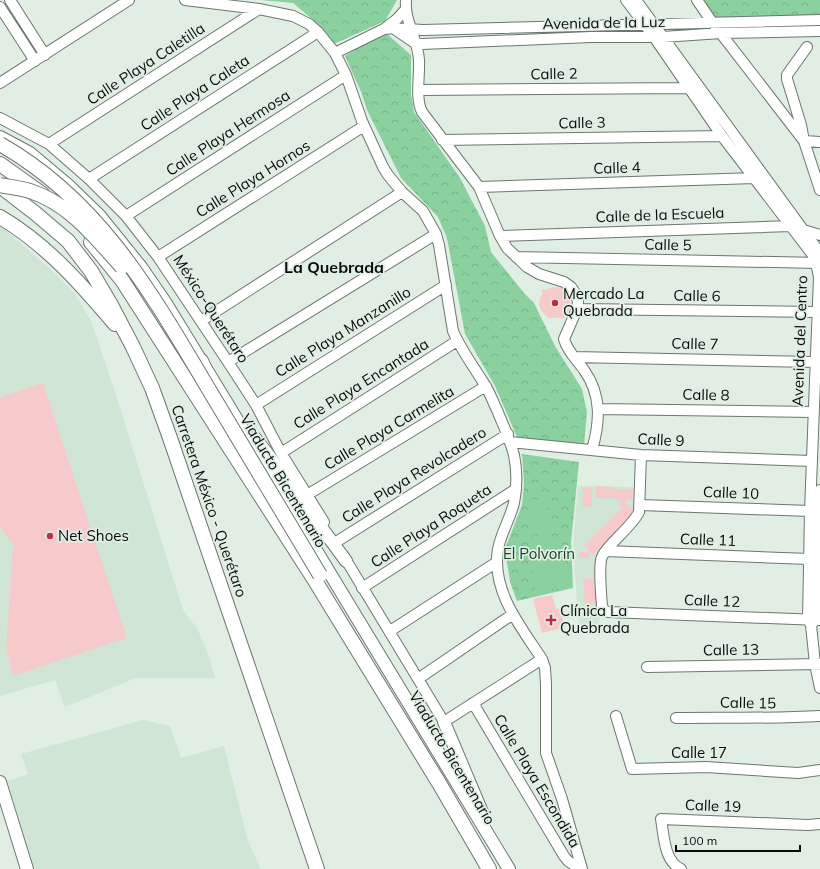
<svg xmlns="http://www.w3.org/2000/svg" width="820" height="869" font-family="Mulish,sans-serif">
<defs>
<pattern id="park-crowns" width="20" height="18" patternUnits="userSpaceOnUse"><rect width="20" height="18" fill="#8bd19f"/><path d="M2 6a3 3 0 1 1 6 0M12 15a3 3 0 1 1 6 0" fill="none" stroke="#77b288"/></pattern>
</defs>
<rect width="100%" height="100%" fill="#e1eee4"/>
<path fill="#d1e5d5" d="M0,227L3,228L58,276L75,294L92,323L117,398L183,610L197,628L209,656L215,678H136L65,707L55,680L0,696Z
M578,486L640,487L636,514L596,567L600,626L579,628L573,546Z
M143,720L170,726L181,758L224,746L248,841L261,869H34L8,781L28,774L21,754Z"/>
<path fill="url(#park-crowns)" d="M261,0H397L385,21L334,44L319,25L293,3Z
M697,0H820V22L709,18Z
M387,34L411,55V94L414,112L460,178L485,226L491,252L524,293L534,303L555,346L582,389L587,412L584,445L517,437L495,386L465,334L447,238L438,217L401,178L367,110L362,94L345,56L374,38Z
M522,454L579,462L571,542L573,588L517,601L510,582L505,549L522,505L524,484Z"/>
<path fill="#8bd19f" d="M546,499L549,533L530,535L527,500Z
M561,536L569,587L536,591L528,541Z"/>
<path fill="#f6cacb" d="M555,287L562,288L567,293L570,301V307L568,312L564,315L565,317L562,319L560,317L557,318H549L542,312L539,305L540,297L543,293L541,292L544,289L545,290L549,288Z
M43,383L127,638L13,676L6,650L13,544L0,528V397Z
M596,486L612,487V496V489L633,490L632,500L626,499V506L628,504L637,513L593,555L584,545L622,509V507H619V500H616V498H596Z
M583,488H592V506H583Z
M579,552H589V558H579Z
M594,578L596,604H585L583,579Z
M552,595L556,609L560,608L565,627L542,633L533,599Z"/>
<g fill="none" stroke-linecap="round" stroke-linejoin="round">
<g stroke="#6c776e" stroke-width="12">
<path id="minor" d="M10,0L45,55
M185,0L259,9L293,16L309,24L318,32L335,53L346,75L362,121L383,167L388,175L402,192L423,211L436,234L439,245L453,331C461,350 474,367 485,385C490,393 493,402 497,410C503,425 510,439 514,455C517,470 517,488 514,503C510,519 501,533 498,549C491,591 521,627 542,659L545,668L546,684V753L562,799L582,869
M406,0C404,21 418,39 419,60C420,75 415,98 422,112L479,187L500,236L507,248L527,267L539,274L564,282L571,287L576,294L578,302L577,309L564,339C567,351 577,360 584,370C602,395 600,422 592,450
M626,0L654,37L722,136L812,254L816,263L819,277L810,511L808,620L811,625L815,664L820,688
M636,0L820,253
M697,0L712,22L804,141L820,142
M0,7L35,61
M393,28L415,43L422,44L591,37H663L721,33L820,31
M384,29L397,19L405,10
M807,47L787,75V79L801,125L804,141L820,190
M335,53L384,29L393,28L423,30L820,20
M0,83L129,0
M419,90L688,88
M0,118L49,144L89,179L126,216L158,257L228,362L256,405L281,453L324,522
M442,140L722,136
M49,144L259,9
M89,179L318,32
M479,187L755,178
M126,216L346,75
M500,236L790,226L820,235
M158,257L364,126
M516,257L820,263
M577,309L817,312
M201,321L402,192
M574,357L815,362
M228,362L436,234
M256,405L446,285
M598,409L813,412
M510,442L641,455L811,461
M281,453L457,341
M641,455L639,512C633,526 602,549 601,560C599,572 601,593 602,606L604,610L608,612L820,620
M307,495L486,386
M640,505L810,511L820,515
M336,542L508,434
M606,551L809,559
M343,555L444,722
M362,588L516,489
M812,624L815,620L820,490
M390,631L497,562
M647,667L820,664
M418,679L513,614
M473,703L564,856L568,861L580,869
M616,716L632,769L706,767L798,773L820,770
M450,718L542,659
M676,718C724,717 772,719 820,716
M681,869C664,861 664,836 661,819L808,825L820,824"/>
</g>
<g stroke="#6c776e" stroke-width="14">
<path id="major" d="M0,137L30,153L68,185L99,215L141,267L165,302L228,405L509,869
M255,438L267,453L346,561
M444,722L482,812
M0,782L27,869"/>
</g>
<g stroke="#6c776e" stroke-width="16">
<path id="highway" d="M0,164L42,194
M0,186L35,213L68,241L91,271L111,305L133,347L152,388L170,438L317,869
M0,217C46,244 81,284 115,324
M91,242L122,280L314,579L439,783L489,869
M201,361L212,385"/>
</g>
<use href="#minor" stroke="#fff" stroke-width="10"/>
<use href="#major" stroke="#fff" stroke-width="12"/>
<use href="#highway" stroke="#fff" stroke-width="14"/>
<g stroke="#6c776e" stroke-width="16" stroke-linecap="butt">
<path id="highway-bridge" d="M0,144C102,202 153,296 211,393C247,453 283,514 320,575
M0,185C10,187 20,188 30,191C70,204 95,237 122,267"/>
</g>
<use href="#highway-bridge" stroke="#fff" stroke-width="14"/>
</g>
<g fill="#be2d46" stroke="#e1eee4" stroke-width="1.5">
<circle cx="555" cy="303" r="4"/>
<circle cx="50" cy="536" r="4"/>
<path d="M549 614h4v4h4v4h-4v4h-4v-4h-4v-4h4z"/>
</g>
<g text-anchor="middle" stroke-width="3.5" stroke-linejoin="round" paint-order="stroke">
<g font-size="15" fill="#090d0a" stroke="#e1eee4">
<text transform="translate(604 23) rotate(-1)" y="5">Avenida de la Luz</text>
<text transform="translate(146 64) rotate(-33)" y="5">Calle Playa Caletilla</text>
<text transform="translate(554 74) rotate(-1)" y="5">Calle 2</text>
<text transform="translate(195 93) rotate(-33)" y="5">Calle Playa Caleta</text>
<text transform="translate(582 123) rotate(-1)" y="5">Calle 3</text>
<text transform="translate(228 133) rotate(-33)" y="5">Calle Playa Hermosa</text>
<text transform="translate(617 168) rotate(-2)" y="5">Calle 4</text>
<text transform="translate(253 179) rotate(-32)" y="5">Calle Playa Hornos</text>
<text transform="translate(660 215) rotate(-2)" y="5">Calle de la Escuela</text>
<text transform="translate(668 245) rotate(1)" y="5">Calle 5</text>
<text transform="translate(697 296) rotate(1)" y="5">Calle 6</text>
<text transform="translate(211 309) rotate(57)" y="5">México-Querétaro</text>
<text transform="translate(343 332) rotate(-32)" y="5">Calle Playa Manzanillo</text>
<text transform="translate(800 341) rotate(-88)" y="5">Avenida del Centro</text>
<text transform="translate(695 344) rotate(1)" y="5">Calle 7</text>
<text transform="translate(361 384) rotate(-32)" y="5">Calle Playa Encantada</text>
<text transform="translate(706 395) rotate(1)" y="5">Calle 8</text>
<text transform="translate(389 428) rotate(-31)" y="5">Calle Playa Carmelita</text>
<text transform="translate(661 440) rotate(3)" y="5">Calle 9</text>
<text transform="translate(414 475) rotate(-32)" y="5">Calle Playa Revolcadero</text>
<text transform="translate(283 481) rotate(59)" y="5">Viaducto Bicentenario</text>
<text transform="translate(731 493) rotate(2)" y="5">Calle 10</text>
<text transform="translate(209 501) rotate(71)" y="5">Carretera México - Querétaro</text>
<text transform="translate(431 526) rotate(-33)" y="5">Calle Playa Roqueta</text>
<text transform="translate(708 540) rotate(2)" y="5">Calle 11</text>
<text transform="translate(712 601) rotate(2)" y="5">Calle 12</text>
<text transform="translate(731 650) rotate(-1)" y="5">Calle 13</text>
<text transform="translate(748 703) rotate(1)" y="5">Calle 15</text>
<text x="699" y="758">Calle 17</text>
<text transform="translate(452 758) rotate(59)" y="5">Viaducto Bicentenario</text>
<text transform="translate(537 781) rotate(59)" y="5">Calle Playa Escondida</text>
<text transform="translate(713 806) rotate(2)" y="5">Calle 19</text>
</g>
<g font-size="15" fill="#090d0a" stroke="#e1eee4" text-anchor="start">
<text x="563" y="299">Mercado La<tspan x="563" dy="17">Quebrada</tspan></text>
<text x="58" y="541">Net Shoes</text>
<text x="560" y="616">Clínica La<tspan x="560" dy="17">Quebrada</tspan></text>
</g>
<g font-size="15" fill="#1b4127" stroke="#e1eee4">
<text x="539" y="559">El Polvorín</text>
</g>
<g font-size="16" font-weight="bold" fill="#090d0a" stroke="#e1eee4">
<text x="334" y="273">La Quebrada</text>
</g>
</g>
<path d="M676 845v6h124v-6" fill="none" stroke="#090d0a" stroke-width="2"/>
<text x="682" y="845" font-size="12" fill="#090d0a" stroke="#e1eee4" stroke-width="3" paint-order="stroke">100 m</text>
</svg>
